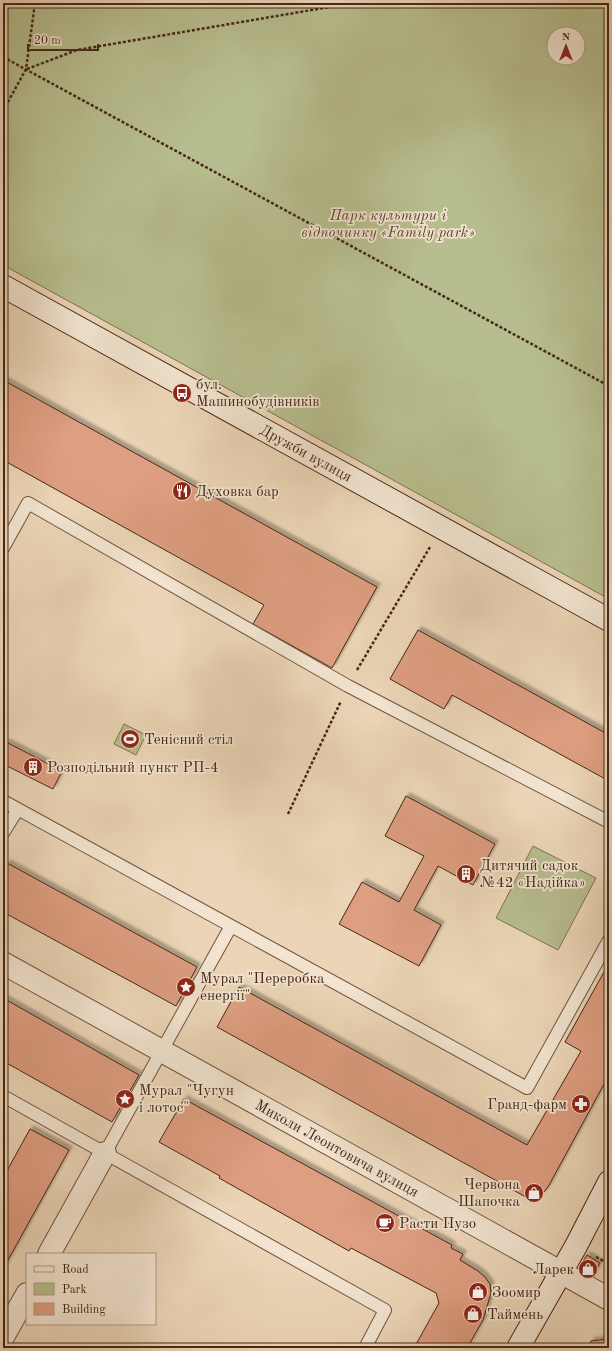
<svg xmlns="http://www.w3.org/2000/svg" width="612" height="1351" font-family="'Old Standard TT',serif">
<defs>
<filter id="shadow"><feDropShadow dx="3.5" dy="-3.5" stdDeviation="1" flood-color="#0004"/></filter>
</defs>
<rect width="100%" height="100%" fill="#ebd5b6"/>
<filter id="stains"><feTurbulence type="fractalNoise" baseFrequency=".005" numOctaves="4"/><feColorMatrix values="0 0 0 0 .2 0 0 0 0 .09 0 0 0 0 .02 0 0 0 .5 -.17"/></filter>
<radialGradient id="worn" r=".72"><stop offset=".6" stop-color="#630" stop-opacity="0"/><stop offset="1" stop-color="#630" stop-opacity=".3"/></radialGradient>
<path fill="#b7bd8e" stroke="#7f7253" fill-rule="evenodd" d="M3,3H609V599L3,265ZM554,34H578V58H554Z
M124,724L146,735L136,755L114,744Z
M533,846L596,878L558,950L496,918Z"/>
<path fill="#de9e81" stroke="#472818" filter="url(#shadow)" d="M3,380L377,587L332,668L253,624L264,605L3,460Z
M418,630L609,735V781L452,695L444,709L390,679Z
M6,742L62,771L53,789L3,764V748Z
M406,796L495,844L473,885L438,866L414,910L441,925L419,966L339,924L362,882L399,902L424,856L385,836Z
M7,863L197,967L176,1006L3,912V871Z
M609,963V1055L604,1063L609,1066V1075L548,1187L543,1193L537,1197L531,1198L524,1196L217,1027L239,987L527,1145L581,1051L565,1042Z
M3,998L139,1075L112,1122L3,1061Z
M184,1099L452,1245L451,1248L463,1254L460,1260L478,1271L485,1277L490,1284L491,1293L483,1320L467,1348H414L439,1303L436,1293L351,1248L349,1251L219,1178L220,1176L159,1142Z
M30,1129L69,1150L3,1269V1178Z
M587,1255L600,1263L589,1282L575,1274Z
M608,1339L609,1348H587L591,1341Z"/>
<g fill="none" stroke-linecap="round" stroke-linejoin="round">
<g stroke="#705340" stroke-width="14">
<path id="lane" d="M3,548L28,503L348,686L609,822
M3,801L527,1088L609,940
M3,833L18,809
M3,1096L385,1310L365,1348
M105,1153L231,926"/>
</g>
<g stroke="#705340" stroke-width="24">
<g id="street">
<path id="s1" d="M3,963L609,1299"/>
<path d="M49,1254L105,1153"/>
<path d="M3,1337L27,1294"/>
</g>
</g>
<g stroke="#472818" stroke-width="24">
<g id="secondary">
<path id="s2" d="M3,286L609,620"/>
<path d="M518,1348L576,1246L609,1182"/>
</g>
</g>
<path stroke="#472818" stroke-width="2.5" stroke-dasharray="3 2" stroke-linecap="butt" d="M3,57L609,386
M27,69L77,50L353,3
M3,111L26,69L35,3
M357,670L430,547
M288,814L341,701
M596,1257L609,1264"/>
<use href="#lane" stroke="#f2e4d0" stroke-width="12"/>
<use href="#street" stroke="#f2e4d0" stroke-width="22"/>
<use href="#secondary" stroke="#f2e4d0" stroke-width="22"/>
</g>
<defs>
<g id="bus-disc" transform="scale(1)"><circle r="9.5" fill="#8f2418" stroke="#f2e4d0"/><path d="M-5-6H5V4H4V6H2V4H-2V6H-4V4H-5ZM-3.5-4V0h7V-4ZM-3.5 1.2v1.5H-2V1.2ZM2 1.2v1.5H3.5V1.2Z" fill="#fff"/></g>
<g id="restaurant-disc" transform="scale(1)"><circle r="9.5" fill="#8f2418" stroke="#f2e4d0"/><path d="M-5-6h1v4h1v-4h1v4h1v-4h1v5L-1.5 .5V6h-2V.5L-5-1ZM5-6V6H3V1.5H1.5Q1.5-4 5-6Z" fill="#fff"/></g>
<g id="stadium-disc" transform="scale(1)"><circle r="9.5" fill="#8f2418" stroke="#f2e4d0"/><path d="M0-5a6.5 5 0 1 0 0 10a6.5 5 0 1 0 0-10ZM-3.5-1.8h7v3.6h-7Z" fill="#fff"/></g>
<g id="building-disc" transform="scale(1)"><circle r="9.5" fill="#8f2418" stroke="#f2e4d0"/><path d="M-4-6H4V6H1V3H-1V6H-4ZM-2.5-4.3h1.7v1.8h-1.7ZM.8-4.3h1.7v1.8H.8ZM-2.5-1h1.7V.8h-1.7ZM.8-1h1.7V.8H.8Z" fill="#fff"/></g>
<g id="sight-disc" transform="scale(1)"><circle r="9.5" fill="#8f2418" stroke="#f2e4d0"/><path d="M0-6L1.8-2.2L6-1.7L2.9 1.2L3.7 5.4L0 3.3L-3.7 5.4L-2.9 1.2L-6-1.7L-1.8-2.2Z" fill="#fff"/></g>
<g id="pharmacy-disc" transform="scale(1)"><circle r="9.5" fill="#8f2418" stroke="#f2e4d0"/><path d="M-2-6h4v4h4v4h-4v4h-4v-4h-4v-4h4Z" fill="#fff"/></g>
<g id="shop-disc" transform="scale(1)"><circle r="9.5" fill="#8f2418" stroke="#f2e4d0"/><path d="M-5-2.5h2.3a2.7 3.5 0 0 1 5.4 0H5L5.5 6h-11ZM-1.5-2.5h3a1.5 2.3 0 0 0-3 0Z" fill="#fff"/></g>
<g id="cafe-disc" transform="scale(1)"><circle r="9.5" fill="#8f2418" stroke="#f2e4d0"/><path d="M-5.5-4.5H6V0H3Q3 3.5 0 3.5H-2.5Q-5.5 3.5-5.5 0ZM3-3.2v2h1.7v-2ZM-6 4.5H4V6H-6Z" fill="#fff"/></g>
</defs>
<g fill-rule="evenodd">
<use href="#bus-disc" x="182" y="393"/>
<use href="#restaurant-disc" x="182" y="491"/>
<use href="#stadium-disc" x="130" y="739"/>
<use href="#building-disc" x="33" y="767"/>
<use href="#building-disc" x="466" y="874"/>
<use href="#sight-disc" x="186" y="987"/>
<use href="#sight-disc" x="125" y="1099"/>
<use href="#pharmacy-disc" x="581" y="1104"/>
<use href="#shop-disc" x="534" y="1193"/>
<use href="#cafe-disc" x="385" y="1223"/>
<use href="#shop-disc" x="588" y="1269"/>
<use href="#shop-disc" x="478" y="1292"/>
<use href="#shop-disc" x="473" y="1314"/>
</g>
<g text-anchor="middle" stroke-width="3.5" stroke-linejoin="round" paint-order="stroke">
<g font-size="15" font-style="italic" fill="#5d4630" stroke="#f2e4d0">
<text x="388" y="220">Парк культури і<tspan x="388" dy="17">відпочинку «Family park»</tspan></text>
</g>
<g font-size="15" fill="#472818" stroke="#f2e4d0" text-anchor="start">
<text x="196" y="389">бул.<tspan x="196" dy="17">Машинобудівників</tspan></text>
<text x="196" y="496">Духовка бар</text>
<text x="144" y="744">Тенісний стіл</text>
<text x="47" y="772">Розподільний пункт РП-4</text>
<text x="480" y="870">Дитячий садок<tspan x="480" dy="17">№42 «Надійка»</tspan></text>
<text x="200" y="983">Мурал "Переробка<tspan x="200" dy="17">енергії"</tspan></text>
<text x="139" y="1095">Мурал "Чугун<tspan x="139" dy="17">і лотос"</tspan></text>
<text x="567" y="1109" text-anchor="end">Гранд-фарм</text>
<text x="520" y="1189" text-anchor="end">Червона<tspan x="520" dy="17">Шапочка</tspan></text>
<text x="399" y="1228">Расти Пузо</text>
<text x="574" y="1274" text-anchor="end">Ларек</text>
<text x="492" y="1297">Зоомир</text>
<text x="487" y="1319">Таймень</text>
</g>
<g font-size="15" fill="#472818" stroke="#f2e4d0">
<text dy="5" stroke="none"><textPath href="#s2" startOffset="346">Дружби вулиця</textPath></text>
<text dy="5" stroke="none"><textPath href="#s1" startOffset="382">Миколи Леонтовича вулиця</textPath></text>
</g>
</g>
<rect width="612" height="1351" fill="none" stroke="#ebd5b6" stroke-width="16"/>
<rect x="4" y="4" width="604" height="1343" fill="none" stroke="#472818" stroke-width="2"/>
<rect x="8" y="8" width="596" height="1335" fill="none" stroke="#472818"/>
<rect x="26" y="1253" width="130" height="72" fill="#f2e4d0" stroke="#ae9986"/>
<rect x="34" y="1266" width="20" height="6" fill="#f2e4d0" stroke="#ae9986"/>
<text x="62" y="1273" font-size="12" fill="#472818">Road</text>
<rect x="34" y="1283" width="20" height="12" fill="#b7bd8e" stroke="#ae9986"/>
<text x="62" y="1293" font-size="12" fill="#472818">Park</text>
<rect x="34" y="1303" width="20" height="12" fill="#de9e81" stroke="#ae9986"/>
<text x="62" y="1313" font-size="12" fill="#472818">Building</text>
<g transform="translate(566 46)"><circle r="19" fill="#f2e4d0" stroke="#ae9986"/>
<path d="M0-3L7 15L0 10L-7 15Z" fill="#8f2418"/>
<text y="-6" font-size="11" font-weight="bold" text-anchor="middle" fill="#472818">N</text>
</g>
<path d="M28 44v6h70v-6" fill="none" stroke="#472818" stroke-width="2"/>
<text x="34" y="44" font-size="12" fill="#472818" stroke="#f2e4d0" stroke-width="3" paint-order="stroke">20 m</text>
<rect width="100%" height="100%" filter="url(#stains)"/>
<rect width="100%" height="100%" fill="url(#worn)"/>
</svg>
